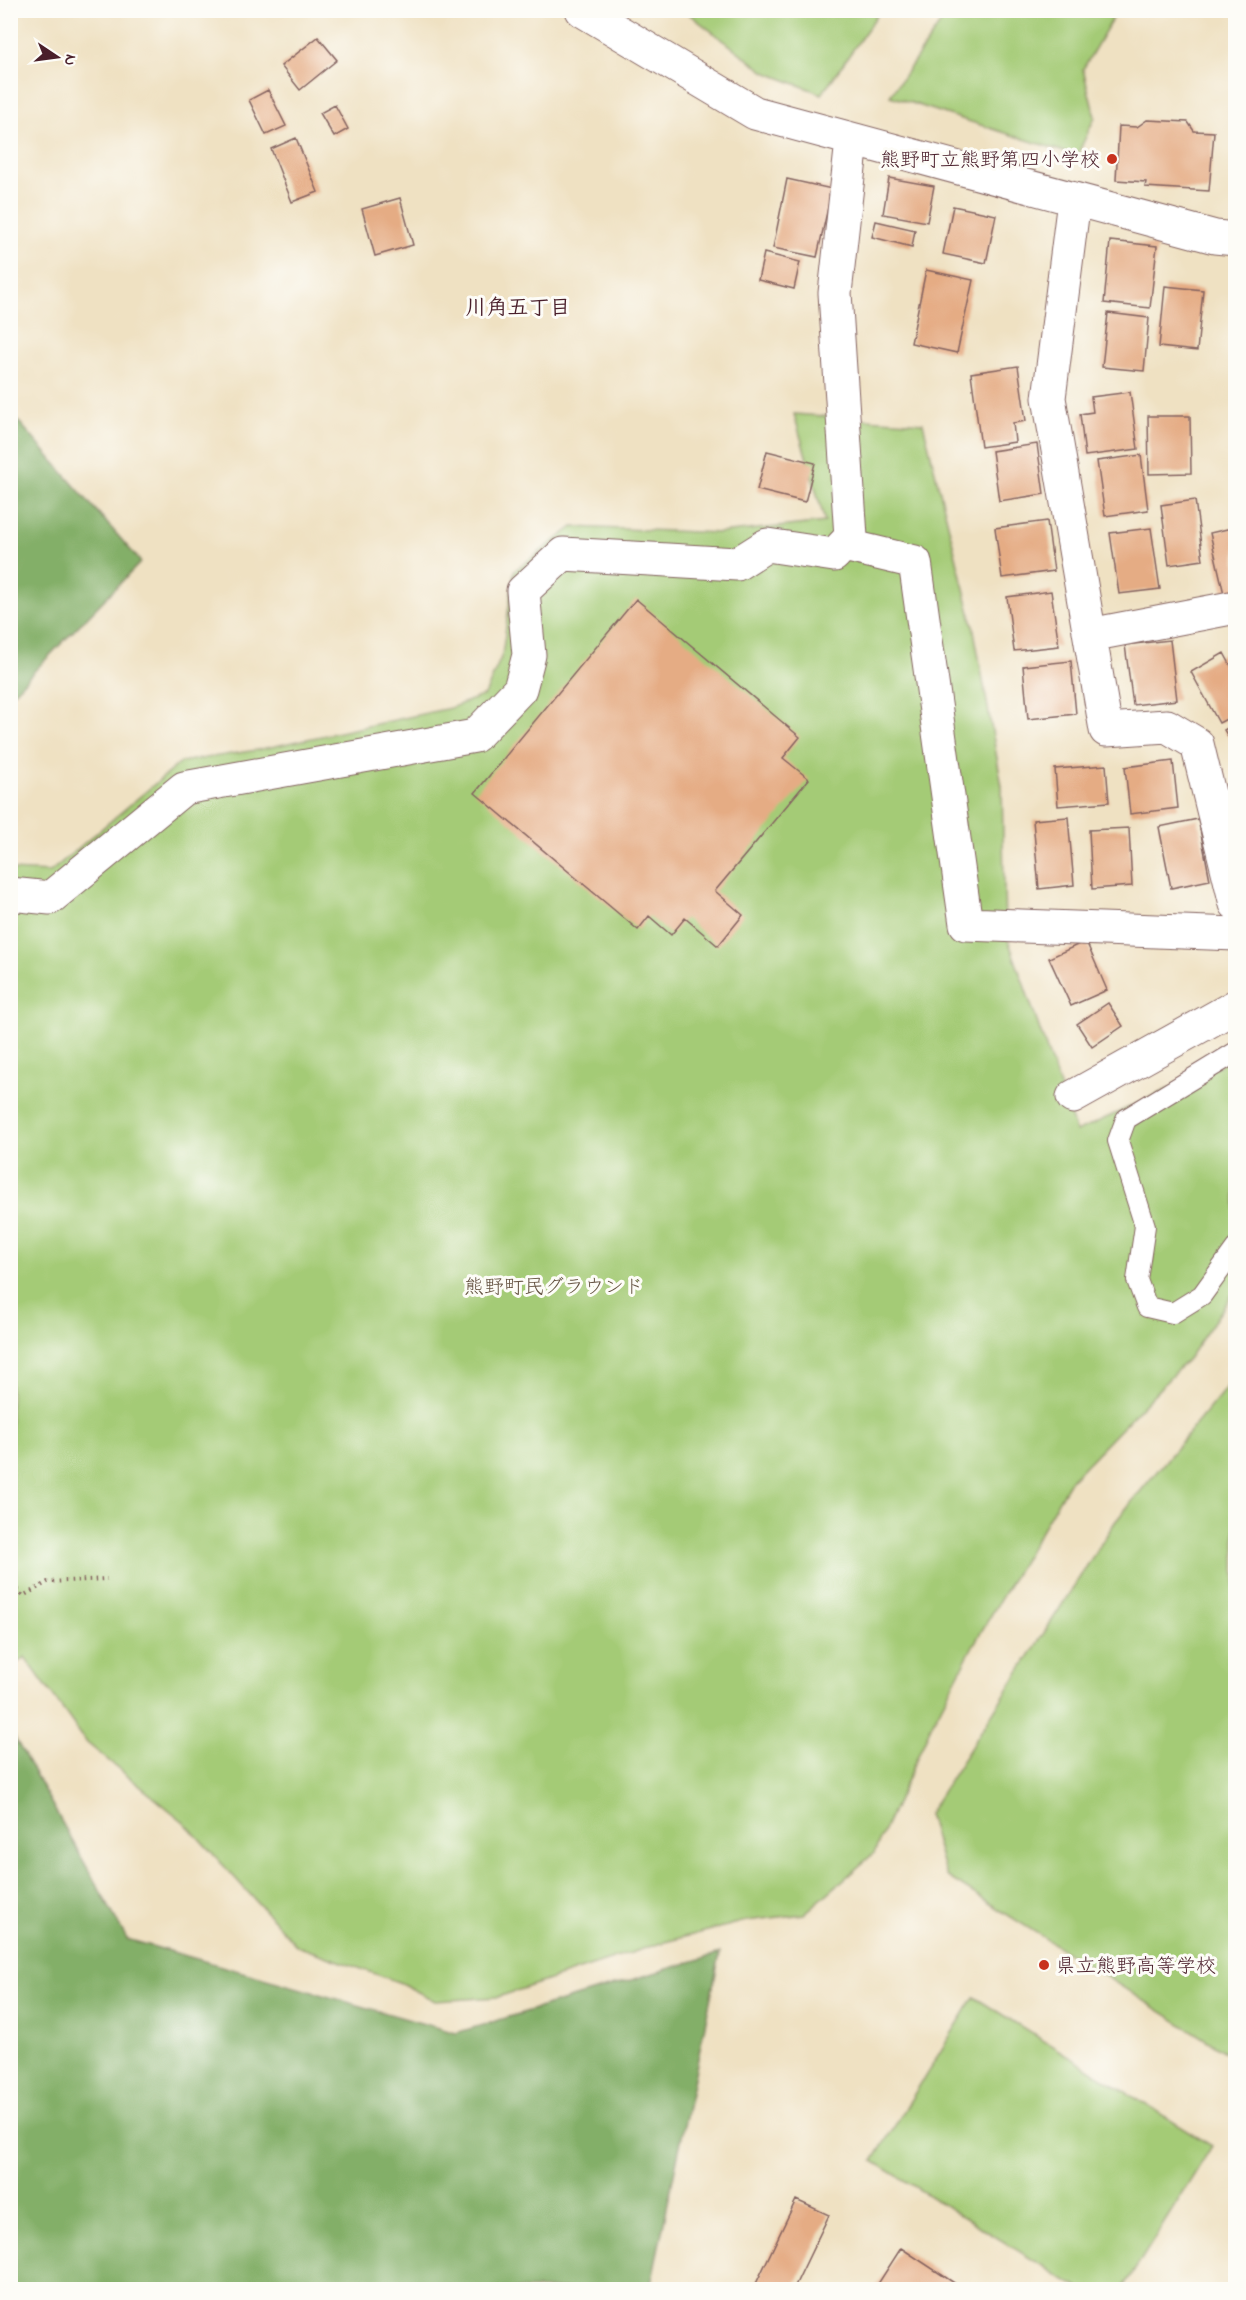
<svg xmlns="http://www.w3.org/2000/svg" width="1246" height="2300" font-family="'Indie Flower','Klee One',sans-serif">
<rect width="100%" height="100%" fill="#fdfcf7"/>
<filter id="ink" filterUnits="userSpaceOnUse"><feTurbulence type="fractalNoise" baseFrequency=".0167" numOctaves="2"/><feDisplacementMap in="SourceGraphic" scale="12" xChannelSelector="R" yChannelSelector="G"/><feConvolveMatrix kernelMatrix="1 2 1 2 8 2 1 2 1" color-interpolation-filters="sRGB"/></filter>
<filter id="wash" filterUnits="userSpaceOnUse"><feTurbulence type="fractalNoise" baseFrequency=".008" numOctaves="4" result="noise"/><feDisplacementMap in="SourceGraphic" scale="24" xChannelSelector="R" yChannelSelector="G"/><feGaussianBlur stdDeviation="1.35" result="paint"/><feColorMatrix in="noise" values="0 0 0 0 0 0 0 0 0 0 0 0 0 0 0 0 0 1.4 0 .05"/><feComposite in="paint" operator="in"/></filter>
<g filter="url(#wash)">
<rect width="100%" height="100%" fill="#efe1c2"/>
<path fill="#a4cb76" stroke="#777550" stroke-width="1.5" d="M685,11H880L822,94L765,72Z
M949,11H1117L1083,69L1095,117L1077,156L890,96Z
M794,414L923,423L973,625L1002,786L1005,931L1076,1132L1235,1058V1291L1188,1359L1070,1481L974,1644L933,1722L874,1853L804,1914L746,1921L661,1943L498,1997L435,2001L401,1983L297,1946L184,1822L87,1743L25,1657L11,1668L10,870L50,872L181,762L257,750L450,708L485,695L502,655L514,571L573,527L720,533L825,522Z
M1235,1377L1236,2058H1235L946,1876L928,1814L1115,1522Z
M974,1997L1212,2146L1123,2289H1080L873,2161Z"/>
<path fill="#83af67" stroke="#666749" stroke-width="1.5" d="M11,416L20,423L141,562L11,695Z
M11,1731L127,1939L456,2033L720,1953L650,2289H11Z"/>
<g id="blocks">
<path fill="#e5ac84" d="M318,37L337,60L300,90L281,66Z
M268,90L286,126L266,135L249,100Z
M335,105L348,129L334,137L320,113Z
M1147,120L1188,122L1194,131L1214,132L1209,191L1145,187L1146,182L1116,180L1119,126L1137,127Z
M296,138L318,192L292,202L271,149Z
M889,178L934,186L927,222L883,214Z
M787,179L832,189L817,257L773,248Z
M400,198L413,245L375,256L362,209Z
M953,206L996,215L986,263L943,254Z
M876,221L915,230L912,247L872,237Z
M1110,241L1157,246L1150,308L1104,303Z
M764,253L800,262L794,289L758,280Z
M926,270L973,280L957,353L911,343Z
M1165,286L1203,290L1197,351L1159,347Z
M1108,313L1149,318L1144,371L1102,367Z
M1018,366L1026,421L1013,423L1015,442L981,447L971,373Z
M1130,392L1138,449L1085,456L1080,414L1093,412L1091,397Z
M1148,416H1190L1191,473L1149,474Z
M1037,444L1044,494L999,501L992,451Z
M767,451L815,463L805,502L757,490Z
M1141,455L1148,510L1105,516L1097,461Z
M1195,500L1203,560L1169,565L1161,505Z
M1047,521L1054,571L1002,578L995,528Z
M1236,527V591L1224,594L1210,533Z
M1151,528L1160,589L1119,594L1110,533Z
M1051,591L1059,646L1014,651L1007,597Z
M636,599L800,737L783,758L809,779L715,891L743,915L718,946L685,918L671,935L649,916L638,930L475,793Z
M1170,640L1177,700L1133,705L1125,645Z
M1224,653L1236,675V714L1219,723L1191,672Z
M1071,661L1076,714L1028,719L1023,666Z
M1236,723V749L1224,730Z
M1173,761L1178,808L1130,814L1125,767Z
M1106,765L1109,802L1058,806L1055,769Z
M1068,817L1074,885L1039,889L1033,820Z
M1198,819L1210,880L1171,888L1159,827Z
M1129,828L1132,886L1092,889L1089,830Z
M1086,941L1107,990L1071,1006L1049,958Z
M1108,1003L1123,1026L1092,1047L1077,1024Z
M796,2200L829,2215L793,2290H753Z
M901,2248L965,2290H874Z"/>
</g>
</g>
<g filter="url(#ink)">
<use href="#blocks" fill-opacity="0" stroke="#846360" stroke-width="1.5"/>
<g fill="none" stroke-linecap="round" stroke-linejoin="round">
<g stroke="#846360" stroke-width="22">
<path id="service" d="M1236,1052L1126,1119L1118,1141L1145,1226L1137,1280L1147,1307L1173,1313L1202,1295L1236,1248"/>
</g>
<g stroke="#846360" stroke-width="35">
<path id="minor" d="M582,10L755,113L1215,237L1236,239
M1074,200L1049,398L1106,730L1167,726L1197,744L1236,904
M844,545L915,562L966,924L1236,934
M1090,635L1236,607
M10,894L50,898L184,788L475,736L520,689L529,655L523,591L563,554L737,564L767,545L834,555L851,537L835,293L852,141
M1073,1097L1236,1006"/>
</g>
<path stroke="#846360" stroke-width="4" stroke-dasharray="1.5 4.5" stroke-linecap="butt" d="M10,1580L23,1596L48,1582L107,1579"/>
<use href="#service" stroke="#fff" stroke-width="20"/>
<use href="#minor" stroke="#fff" stroke-width="33"/>
</g>
</g>
<g fill="#c8321e" stroke="#fdfcf7" stroke-width="2">
<circle cx="1112" cy="159" r="6"/>
<circle cx="1044" cy="1965" r="6"/>
</g>
<g text-anchor="middle" stroke-width="6" stroke-linejoin="round" paint-order="stroke">
<g font-size="20" fill="#4a1f2b" stroke="#fdfcf7" text-anchor="end">
<text x="1100" y="166">熊野町立熊野第四小学校</text>
<text x="1056" y="1972" text-anchor="start">県立熊野高等学校</text>
</g>
<g font-size="20" fill="#655342" stroke="#fdfcf7">
<text x="554" y="1293">熊野町民グラウンド</text>
</g>
<g font-size="21" font-weight="bold" fill="#4a1f2b" stroke="#fdfcf7">
<text x="518" y="314">川角五丁目</text>
</g>
</g>
<rect width="1246" height="2300" fill="none" stroke="#fdfcf7" stroke-width="36"/>
<g transform="translate(57 57) rotate(103)" stroke="#fdfcf7" stroke-width="4.5" paint-order="stroke">
<path d="M0-4.5L10 22L0 15L-10 22Z" fill="#4a1f2b"/>
<text y="-9" font-size="16" font-weight="bold" text-anchor="middle" fill="#4a1f2b">N</text>
</g>
</svg>
